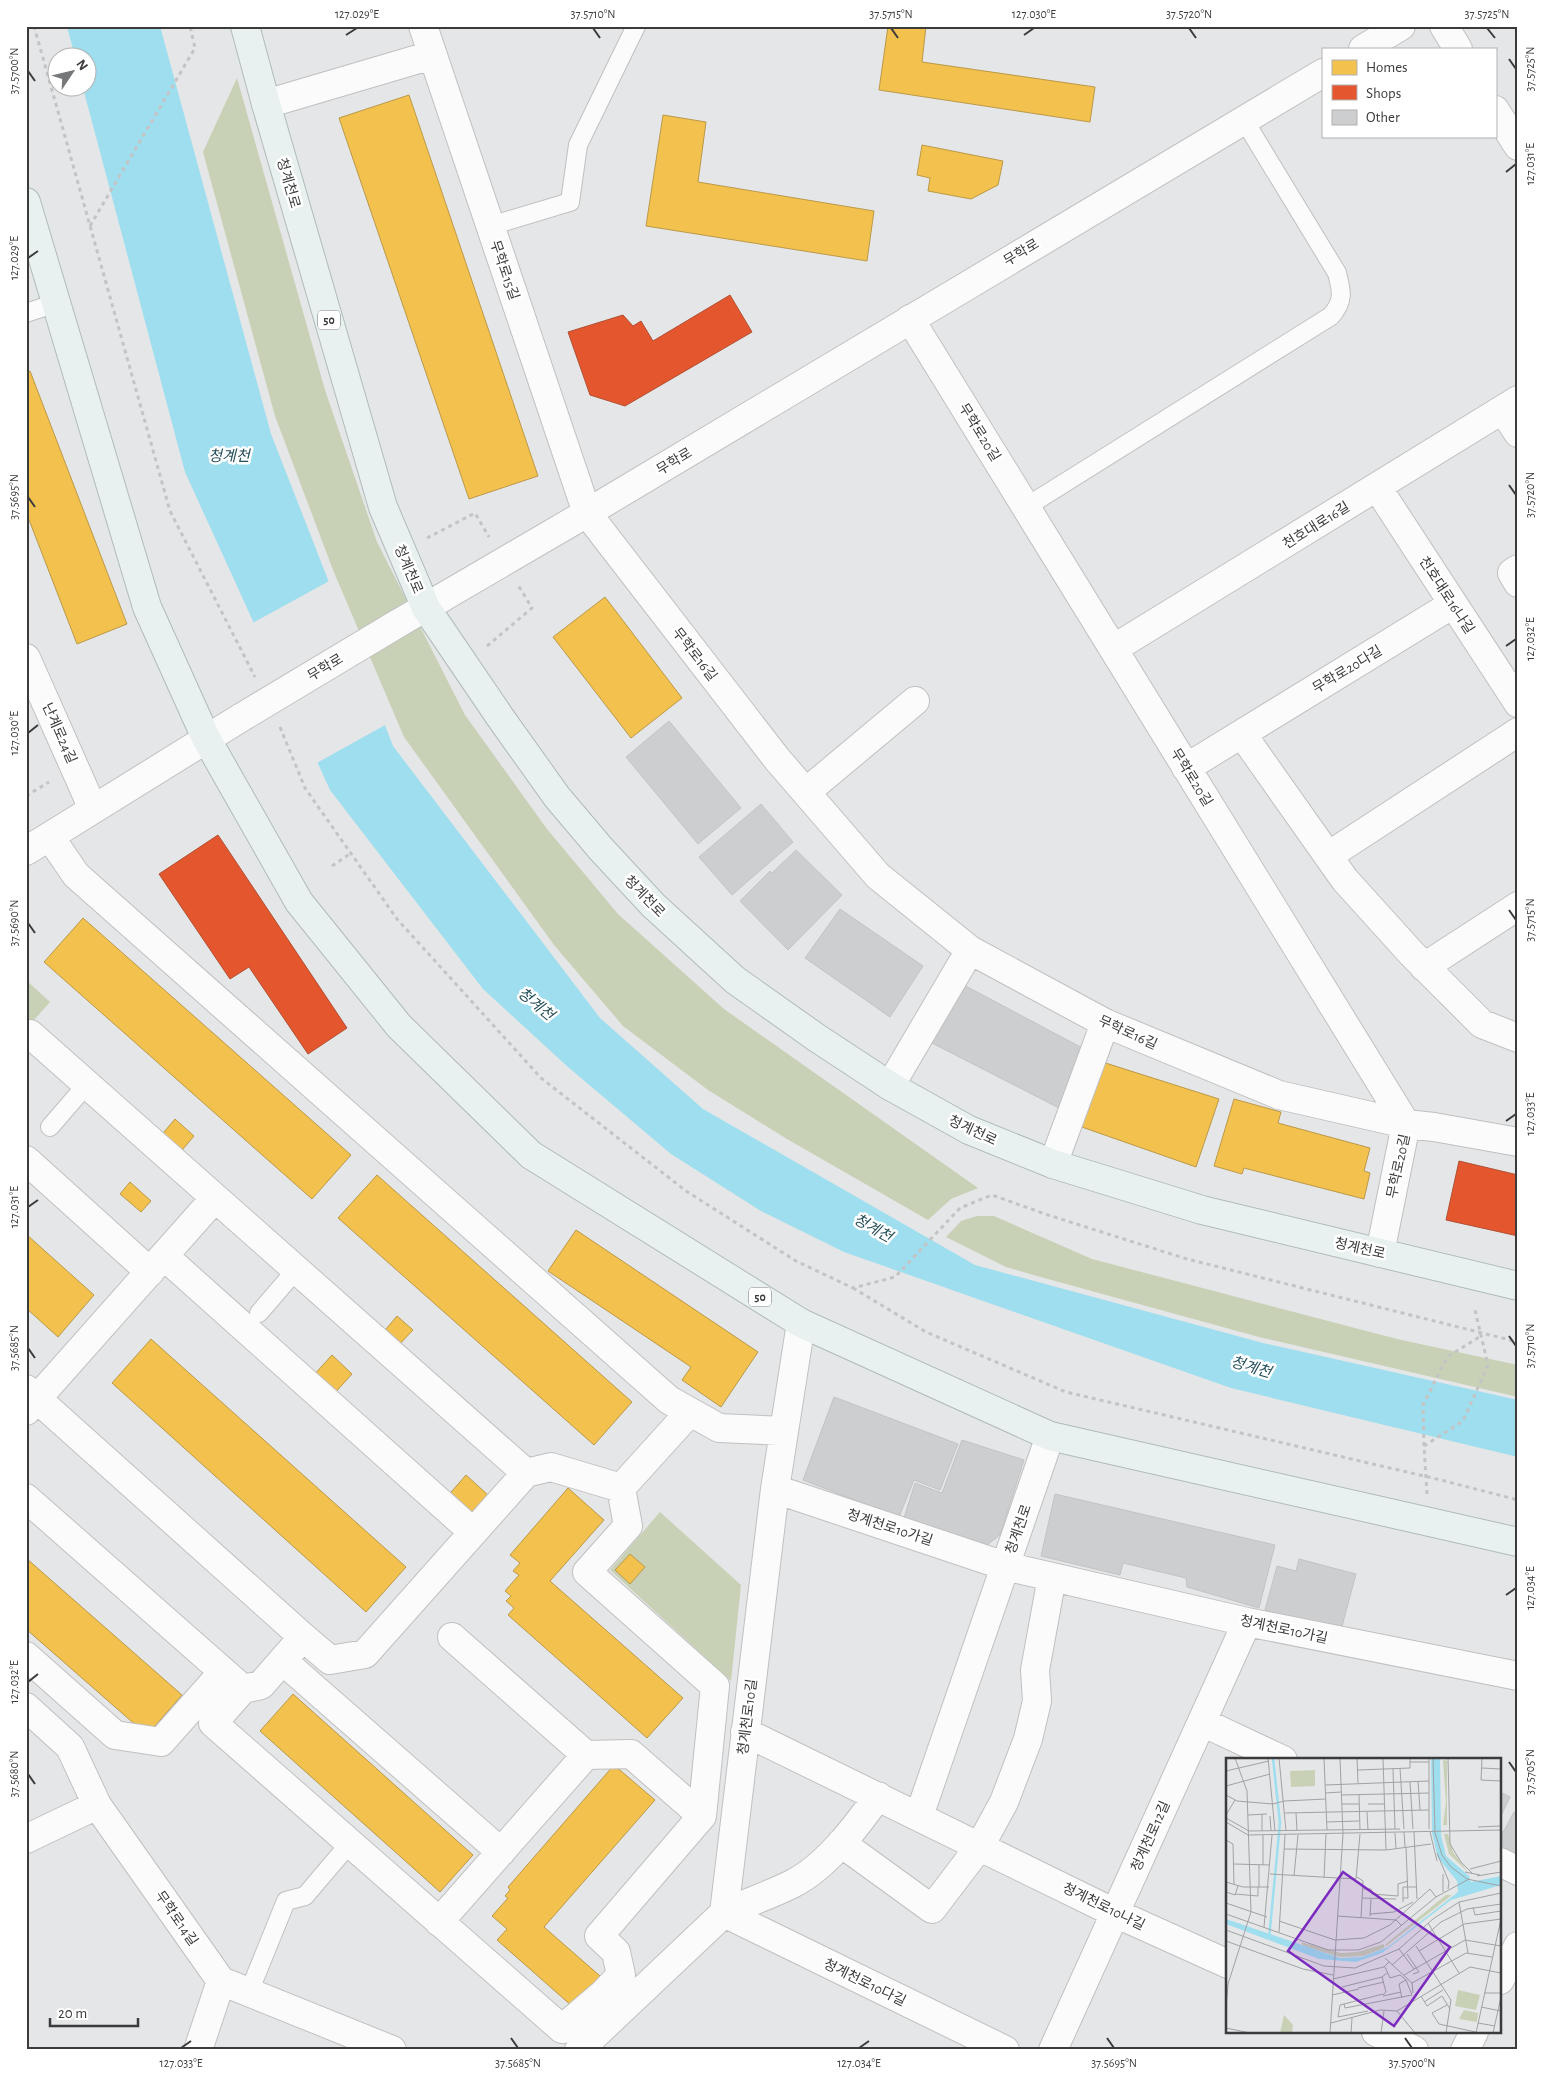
<svg xmlns="http://www.w3.org/2000/svg" width="1544" height="2076" font-family="'Alegreya Sans','Noto Sans KR',sans-serif">
<rect width="100%" height="100%" fill="#e5e6e7"/>
<path fill="#c8d1b6" d="M237,78L325,390L377,542L465,715L547,829L618,914L724,1009L978,1188L951,1199L928,1220L787,1139L708,1090L623,1026L554,945L404,737L333,570L275,416L203,152Z
M26,980L50,1002L26,1029Z
M977,1216H994L1092,1259L1397,1339L1518,1365V1397L1259,1337L1037,1276L1006,1267L946,1237L961,1221Z
M660,1512L741,1585L731,1681L610,1570Z"/>
<path fill="#9edeef" d="M67,26H160L271,434L393,746L600,1018L703,1109L975,1265L1263,1343L1518,1400V1457L1231,1388L844,1252L761,1211L671,1154L568,1067L483,989L330,790L185,472L83,88H88V58L75,57Z"/>
<path fill="#e5e6e7" d="M331,580L387,724L315,764L251,624Z"/>
<path fill="#f2c14e" stroke="#bb9949" d="M888,26H926L922,62L1095,87L1090,122L879,90Z
M409,95L538,476L469,499L339,118Z
M663,115L706,122L698,182L874,211L867,261L646,226Z
M922,145L1003,161L998,185L971,199L928,191L930,178L917,175Z
M30,371L127,624L77,644L26,512V373Z
M605,597L682,698L631,738L553,637Z
M83,918L351,1155L312,1199L44,962Z
M1096,1060L1219,1099L1196,1167L1076,1125Z
M1234,1099L1281,1112L1278,1123L1370,1148L1364,1171L1370,1173L1364,1199L1244,1168L1242,1174L1214,1166Z
M175,1119L194,1136L177,1156L158,1139Z
M377,1175L632,1402L594,1445L338,1218Z
M130,1182L151,1201L141,1212L120,1194Z
M576,1230L758,1352L721,1407L682,1380L691,1367L548,1271Z
M26,1234L94,1295L58,1337L26,1308Z
M397,1316L413,1330L396,1348L381,1335Z
M151,1339L406,1567L366,1612L112,1383Z
M332,1355L352,1374L333,1395L312,1377Z
M466,1475L488,1495L467,1517L446,1498Z
M568,1488L604,1520L550,1581L683,1698L647,1738L508,1615L514,1608L506,1601L511,1596L505,1591L519,1575L513,1571L520,1563L510,1555Z
M630,1554L645,1567L630,1584L615,1570Z
M26,1558L182,1695L147,1735L26,1629Z
M293,1694L473,1855L440,1892L260,1731Z
M614,1765L655,1800L544,1927L600,1976L573,2007L497,1940L507,1929L492,1916L508,1898L505,1896L510,1890L508,1887Z"/>
<path fill="#e4572e" stroke="#b14f32" d="M730,295L752,332L625,406L590,395L568,332L623,315L633,326L641,321L653,341Z
M218,835L347,1028L308,1054L249,967L230,979L159,874Z
M1459,1161L1518,1175V1236L1446,1220Z"/>
<path fill="#cdcecf" stroke="#c2c3c4" d="M669,721L741,808L698,844L626,757Z
M761,804L793,842L732,895L699,857Z
M796,850L842,895L788,950L740,901L770,871L772,873Z
M840,909L923,966L890,1017L805,958Z
M960,983L1088,1051L1061,1109L932,1043Z
M834,1397L958,1444L940,1490L914,1480L899,1517L803,1480Z
M962,1440L1024,1460L1000,1535L979,1551L903,1521L915,1483L942,1493Z
M1055,1494L1275,1545L1259,1608L1187,1587L1186,1578L1123,1563L1120,1575L1041,1556Z
M1299,1559L1356,1574L1341,1630L1265,1610L1277,1566L1296,1571Z
M1500,1792L1510,1797L1500,1818Z
M1514,1812L1518,1814V1856L1500,1844V1838Z"/>
<g fill="none" stroke-linecap="round" stroke-linejoin="round">
<g stroke="#c0c0c1" stroke-width="20">
<path id="lane" d="M490,226L570,202L578,145L636,26
M26,313L56,303
M1026,507L1331,316C1344,301 1342,292 1337,273L1244,120
M50,1127L87,1084
M259,1313L296,1270
M249,1992L286,1901L305,1896L350,1843"/>
</g>
<g stroke="#c0c0c1" stroke-width="30">
<path id="street" d="M423,26L587,513L777,759L878,876L970,950L1105,1023L1279,1095L1406,1124L1434,1127L1518,1142
M1444,26L1458,49
M266,104L432,55
M1495,110L1518,146
M910,319L1406,1124L1380,1253
M1503,410L1518,433
M1377,487L1518,703
M1518,569L1512,573L1518,583
M1113,649L1518,400
M26,658L93,809
M1242,734L1345,880L1412,954L1482,1024L1518,1038
M1186,768L1453,604
M806,792L915,701
M50,837L76,875L669,1400L719,1428L784,1431
M1328,856L1518,732
M1424,967L1518,906
M30,1034L526,1473
M890,1086L970,950
M26,1160L150,1272
M1053,1164L1105,1023
M164,1256L473,1532
M26,1389L303,1637
M26,1411L215,1198
M775,1489L1005,1566L1247,1622L1518,1676
M26,1498L243,1689L213,1723L562,2029L603,1994L621,1975L616,1952L599,1936L702,1816L715,1686L587,1572L628,1526L621,1488L689,1413
M452,1637L586,1755
M26,1656L115,1735L161,1742L223,1672
M283,1661L501,1852
M243,1689L261,1685L303,1637L330,1660L365,1654L526,1473L551,1467L621,1488
M26,1707L70,1747L97,1805L221,1981L392,2050
M1202,1722L1283,1760
M745,1732L1115,1913L1228,1964
M919,1816L1050,1436
M26,1839L97,1805
M841,1843L932,1909L980,1846L1004,1802L1028,1739L1037,1701L1035,1670L1052,1577
M1500,1862L1518,1871
M724,1913L1005,2050
M724,1913C746,1903 770,1895 792,1884C826,1867 856,1827 878,1796
M439,1922L586,1755L631,1754L702,1816
M1500,1980L1518,1946
M1376,2032L1414,2050
M198,2050L221,1981
M579,2050L724,1913L775,1489L801,1323
M1053,2050L1247,1622
M1465,2050L1474,2032"/>
</g>
<g stroke="#c0c0c1" stroke-width="30">
<path id="secondary" d="M1363,49L1401,26
M397,624L587,513L1323,73
M26,851L242,717"/>
</g>
<g stroke="#afbbba" stroke-width="30">
<path id="primary" d="M245,26L266,104L383,507L426,608L500,717L557,797L601,849L653,905L735,980L817,1038L890,1086L969,1130L1053,1164L1202,1210L1518,1286
M26,202L147,607L206,738L299,902L399,1026L531,1155L801,1323L1050,1436L1518,1542"/>
</g>
<path stroke="#c4c4c5" stroke-width="3" stroke-dasharray="4 4" stroke-linecap="butt" d="M34,26L170,511L255,677
M90,226L195,48L190,26
M427,538L475,513L489,537
M487,646L532,608L518,585
M280,727L305,788L397,919L541,1078L686,1191L796,1261L853,1288L895,1277L960,1208L992,1195L1048,1215L1187,1259L1518,1342
M26,796L49,782
M332,866L351,853
M853,1288L926,1332L1066,1392L1441,1480L1518,1500
M1424,1446L1423,1405L1447,1357L1481,1336"/>
<use href="#lane" stroke="#fbfbfb" stroke-width="18"/>
<use href="#street" stroke="#fbfbfb" stroke-width="28"/>
<use href="#secondary" stroke="#fbfbfb" stroke-width="28"/>
<use href="#primary" stroke="#e9f0f0" stroke-width="28"/>
<g stroke="#c0c0c1" stroke-width="30" stroke-linecap="butt">
<path id="secondary-bridge" d="M242,717L397,624"/>
</g>
<path stroke="#c4c4c5" stroke-width="3" stroke-dasharray="4 4" stroke-linecap="butt" d="M1427,1494L1424,1446L1463,1421L1488,1365L1475,1310"/>
<use href="#secondary-bridge" stroke="#fbfbfb" stroke-width="28"/>
</g>
<path fill="none" stroke="#3b3b3c" stroke-width="2" d="M593,28L600,38M891,28L898,38M1189,28L1196,38M1487,28L1495,38M346,35L357,28M1024,35L1034,28M1509,59L1516,69M28,71L35,81M1506,172L1516,164M28,258L38,251M1509,485L1516,495M28,497L35,507M1506,646L1516,639M28,733L38,725M1509,910L1516,920M28,923L35,933M1506,1121L1516,1114M28,1207L38,1200M1509,1336L1516,1346M28,1348L35,1358M1506,1595L1516,1588M28,1682L38,1674M1509,1762L1516,1772M28,1774L35,1784M511,2038L518,2048M1107,2038L1114,2048M1405,2038L1412,2048M181,2048L191,2041M859,2048L869,2041"/>
<g text-anchor="middle" stroke-width="5" stroke-linejoin="round" paint-order="stroke">
<g fill="#fff" stroke="#767676" stroke-width="1">
<rect x="318" y="310.5" width="22" height="19" rx="4"/>
<rect x="749" y="1287.5" width="22" height="19" rx="4"/>
</g>
<g font-size="12" font-weight="bold" fill="#3b3b3c">
<text x="329" y="324">50</text>
<text x="760" y="1301">50</text>
</g>
<g font-size="14" fill="#3b3b3c" stroke="#fff">
<text transform="translate(289 183) rotate(74)" y="5">청계천로</text>
<text transform="translate(1021 252) rotate(-31)" y="5">무학로</text>
<text transform="translate(505 270) rotate(71)" y="5">무학로15길</text>
<text transform="translate(980 432) rotate(58)" y="5">무학로20길</text>
<text transform="translate(674 461) rotate(-31)" y="5">무학로</text>
<text transform="translate(1316 525) rotate(-32)" y="5">천호대로16길</text>
<text transform="translate(409 569) rotate(67)" y="5">청계천로</text>
<text transform="translate(1447 595) rotate(57)" y="5">천호대로16나길</text>
<text transform="translate(695 654) rotate(52)" y="5">무학로16길</text>
<text transform="translate(325 667) rotate(-31)" y="5">무학로</text>
<text transform="translate(1347 669) rotate(-31)" y="5">무학로20다길</text>
<text transform="translate(60 733) rotate(66)" y="5">난계로24길</text>
<text transform="translate(1192 777) rotate(58)" y="5">무학로20길</text>
<text transform="translate(645 896) rotate(46)" y="5">청계천로</text>
<text transform="translate(1128 1032) rotate(24)" y="5">무학로16길</text>
<text transform="translate(973 1130) rotate(25)" y="5">청계천로</text>
<text transform="translate(1398 1166) rotate(-78)" y="5">무학로20길</text>
<text transform="translate(1360 1248) rotate(13)" y="5">청계천로</text>
<text transform="translate(890 1527) rotate(18)" y="5">청계천로10가길</text>
<text transform="translate(1018 1529) rotate(-71)" y="5">청계천로</text>
<text transform="translate(1284 1629) rotate(12)" y="5">청계천로10가길</text>
<text transform="translate(747 1717) rotate(-83)" y="5">청계천로10길</text>
<text transform="translate(1150 1836) rotate(-66)" y="5">청계천로12길</text>
<text transform="translate(1104 1906) rotate(26)" y="5">청계천로10나길</text>
<text transform="translate(177 1918) rotate(55)" y="5">무학로14길</text>
<text transform="translate(865 1982) rotate(26)" y="5">청계천로10다길</text>
</g>
<g font-size="15" font-style="italic" fill="#254f59" stroke="#fff">
<text x="229" y="461">청계천</text>
<text transform="translate(536 1004) rotate(39)" y="5">청계천</text>
<text transform="translate(873 1228) rotate(29)" y="5">청계천</text>
<text transform="translate(1251 1367) rotate(16)" y="5">청계천</text>
</g>
</g>
<g transform="translate(1226 1758)">
<rect width="275" height="275" fill="#e5e6e7"/>
<path d="M217,2L221,3V67H217L220,44ZM89,12V28L65,29L64,13ZM218,76H222L227,94L242,114L223,96ZM220,137H226L159,189L160,186ZM75,184L115,195L131,194L158,186V190L137,198L114,199L77,188ZM232,232L254,237L250,252L229,248ZM238,252L252,255L251,264L233,261ZM58,257L67,267L66,275H54Z" fill="#c8d1b6"/>
<path d="M205,0H214L215,77L220,98L243,118L245,124L275,118V127L225,142L156,195L130,204L93,201L0,166V161L114,200L136,199L162,189L232,134L231,123L212,100L206,75Z" fill="#9edeef"/>
<path fill="none" stroke="#9edeef" stroke-width="2.5" d="M43,181L54,65L47,0"/>
<path fill="none" stroke="#a1a2a3" stroke-width="1" d="M42,0L49,73M53,0L60,73M64,0H105M98,0L101,72M131,0L132,25M157,0L160,92M203,0V71M207,0L209,75L216,97L225,109L241,121L275,128M222,0L224,86L235,104L247,116M256,0L255,22L275,23M184,4H203M174,10L178,71M256,10L275,11M167,11L169,71M132,12L184,10V0M0,13L43,3M192,23L194,52M184,24L187,71M99,27L203,23M0,28L44,16M99,35L115,34M0,37L11,43L47,46L58,43L100,41M115,37L203,35M133,37L134,72M116,46H133M142,46H159M141,54L142,72M59,55L203,52M70,55L71,73M36,56V73M0,57L9,42M22,57L41,56M44,58L45,73M0,60L23,73L174,71M0,64L22,77L275,72M100,64L133,63M252,69L275,68M178,74L179,89M188,74L191,141M204,74L211,103M169,75L170,90M0,82L7,86L8,127M58,91L160,92L205,86M211,95L223,124L222,131M8,106L44,107M33,107V129M37,107V77M244,111L275,103M239,114L254,117M44,116L130,121L134,76M217,116V134M68,118L72,77M251,118L275,114M131,119L137,123L135,160M98,120L100,76M0,124L17,129H43M137,131H145L146,136L172,138V126L182,123M0,134L9,137L12,128M9,136L32,138V129M136,140L170,141M177,140H182L180,89M177,144V129H191M233,144L242,195M0,145L41,159M247,149L249,157L275,153M0,156L102,192H132L155,184L210,139L243,121M144,156L168,154L187,144M111,158L170,162L176,168M144,158L145,141M53,163L109,182L138,180L164,167L204,131L210,139M202,165L233,215M38,169L46,77M0,172L98,208L129,210L173,191L207,161L233,144L275,135M53,174L59,77M0,183L77,211L107,217M190,188L225,242L220,275M173,191L188,211M193,193L238,166L275,161M181,196L193,214L187,216M159,200L186,225L187,235M166,207L215,164L241,151L275,146M178,217L239,182L275,188M107,221L158,209L163,204M186,225L240,195L266,199M116,229L156,219M132,230L158,224M258,235H275M106,237L133,231M157,237L160,234L156,219L161,215M157,238L175,234M195,238L201,248L216,238L224,251M176,240L173,226L180,222M198,244L217,232M118,246L119,250L186,237L180,222L174,217L164,220L159,209M255,249L275,253M0,251L2,226L25,154L21,33L9,0M142,253L112,259L114,247L157,236M171,253L189,275M105,265L154,252L171,253L244,209L275,215M252,265L269,268M213,266L254,275M213,266L206,255L221,247M0,270L24,275M104,275L117,76L114,0M125,275L126,260M155,275L158,253M250,275L275,161M267,275L275,239"/>
<path fill="#7b2cbf" fill-opacity="0.15" stroke="#7b2cbf" stroke-width="2.5" d="M117,114L224,189L168,268L62,193Z"/>
<rect width="275" height="275" fill="none" stroke="#3b3b3c" stroke-width="2.5"/>
</g>
<rect width="1544" height="2076" fill="none" stroke="#ffffff" stroke-width="55"/>
<rect x="1322" y="48" width="175" height="90" fill="#ffffff" stroke="#b1b1b1"/>
<rect x="1332" y="60" width="25" height="15" fill="#f2c14e" stroke="#b1b1b1"/>
<text x="1366" y="72" font-size="15" fill="#3b3b3c">Homes</text>
<rect x="1332" y="85" width="25" height="15" fill="#e4572e" stroke="#b1b1b1"/>
<text x="1366" y="98" font-size="15" fill="#3b3b3c">Shops</text>
<rect x="1332" y="110" width="25" height="15" fill="#cdcecf" stroke="#b1b1b1"/>
<text x="1366" y="122" font-size="15" fill="#3b3b3c">Other</text>
<g transform="translate(72 72) rotate(55)"><circle r="24" fill="#ffffff" stroke="#b1b1b1"/>
<path d="M0-4L9 19L0 12L-9 19Z" fill="#767778"/>
<text y="-8" font-size="14" font-weight="bold" text-anchor="middle" fill="#3b3b3c">N</text>
</g>
<path d="M50 2018v8h88v-8" fill="none" stroke="#3b3b3c" stroke-width="2.5"/>
<text x="58" y="2018" font-size="15" fill="#3b3b3c" stroke="#ffffff" stroke-width="4" paint-order="stroke">20 m</text>
<rect x="28" y="28" width="1488" height="2020" fill="none" stroke="#3b3b3c" stroke-width="2"/>
<g font-size="12" text-anchor="middle" fill="#3b3b3c">
<text x="357" y="18">127.029°E</text>
<text x="593" y="18">37.5710°N</text>
<text x="891" y="18">37.5715°N</text>
<text x="1034" y="18">127.030°E</text>
<text x="1189" y="18">37.5720°N</text>
<text x="1487" y="18">37.5725°N</text>
<text transform="translate(1530 69) rotate(-90)" y="4">37.5725°N</text>
<text transform="translate(14 71) rotate(-90)" y="4">37.5700°N</text>
<text transform="translate(1530 164) rotate(-90)" y="4">127.031°E</text>
<text transform="translate(14 258) rotate(-90)" y="4">127.029°E</text>
<text transform="translate(1530 495) rotate(-90)" y="4">37.5720°N</text>
<text transform="translate(14 497) rotate(-90)" y="4">37.5695°N</text>
<text transform="translate(1530 639) rotate(-90)" y="4">127.032°E</text>
<text transform="translate(14 733) rotate(-90)" y="4">127.030°E</text>
<text transform="translate(1530 920) rotate(-90)" y="4">37.5715°N</text>
<text transform="translate(14 923) rotate(-90)" y="4">37.5690°N</text>
<text transform="translate(1530 1114) rotate(-90)" y="4">127.033°E</text>
<text transform="translate(14 1207) rotate(-90)" y="4">127.031°E</text>
<text transform="translate(1530 1346) rotate(-90)" y="4">37.5710°N</text>
<text transform="translate(14 1348) rotate(-90)" y="4">37.5685°N</text>
<text transform="translate(1530 1588) rotate(-90)" y="4">127.034°E</text>
<text transform="translate(14 1682) rotate(-90)" y="4">127.032°E</text>
<text transform="translate(1530 1772) rotate(-90)" y="4">37.5705°N</text>
<text transform="translate(14 1774) rotate(-90)" y="4">37.5680°N</text>
<text x="181" y="2067">127.033°E</text>
<text x="518" y="2067">37.5685°N</text>
<text x="859" y="2067">127.034°E</text>
<text x="1114" y="2067">37.5695°N</text>
<text x="1412" y="2067">37.5700°N</text>
</g>
</svg>
